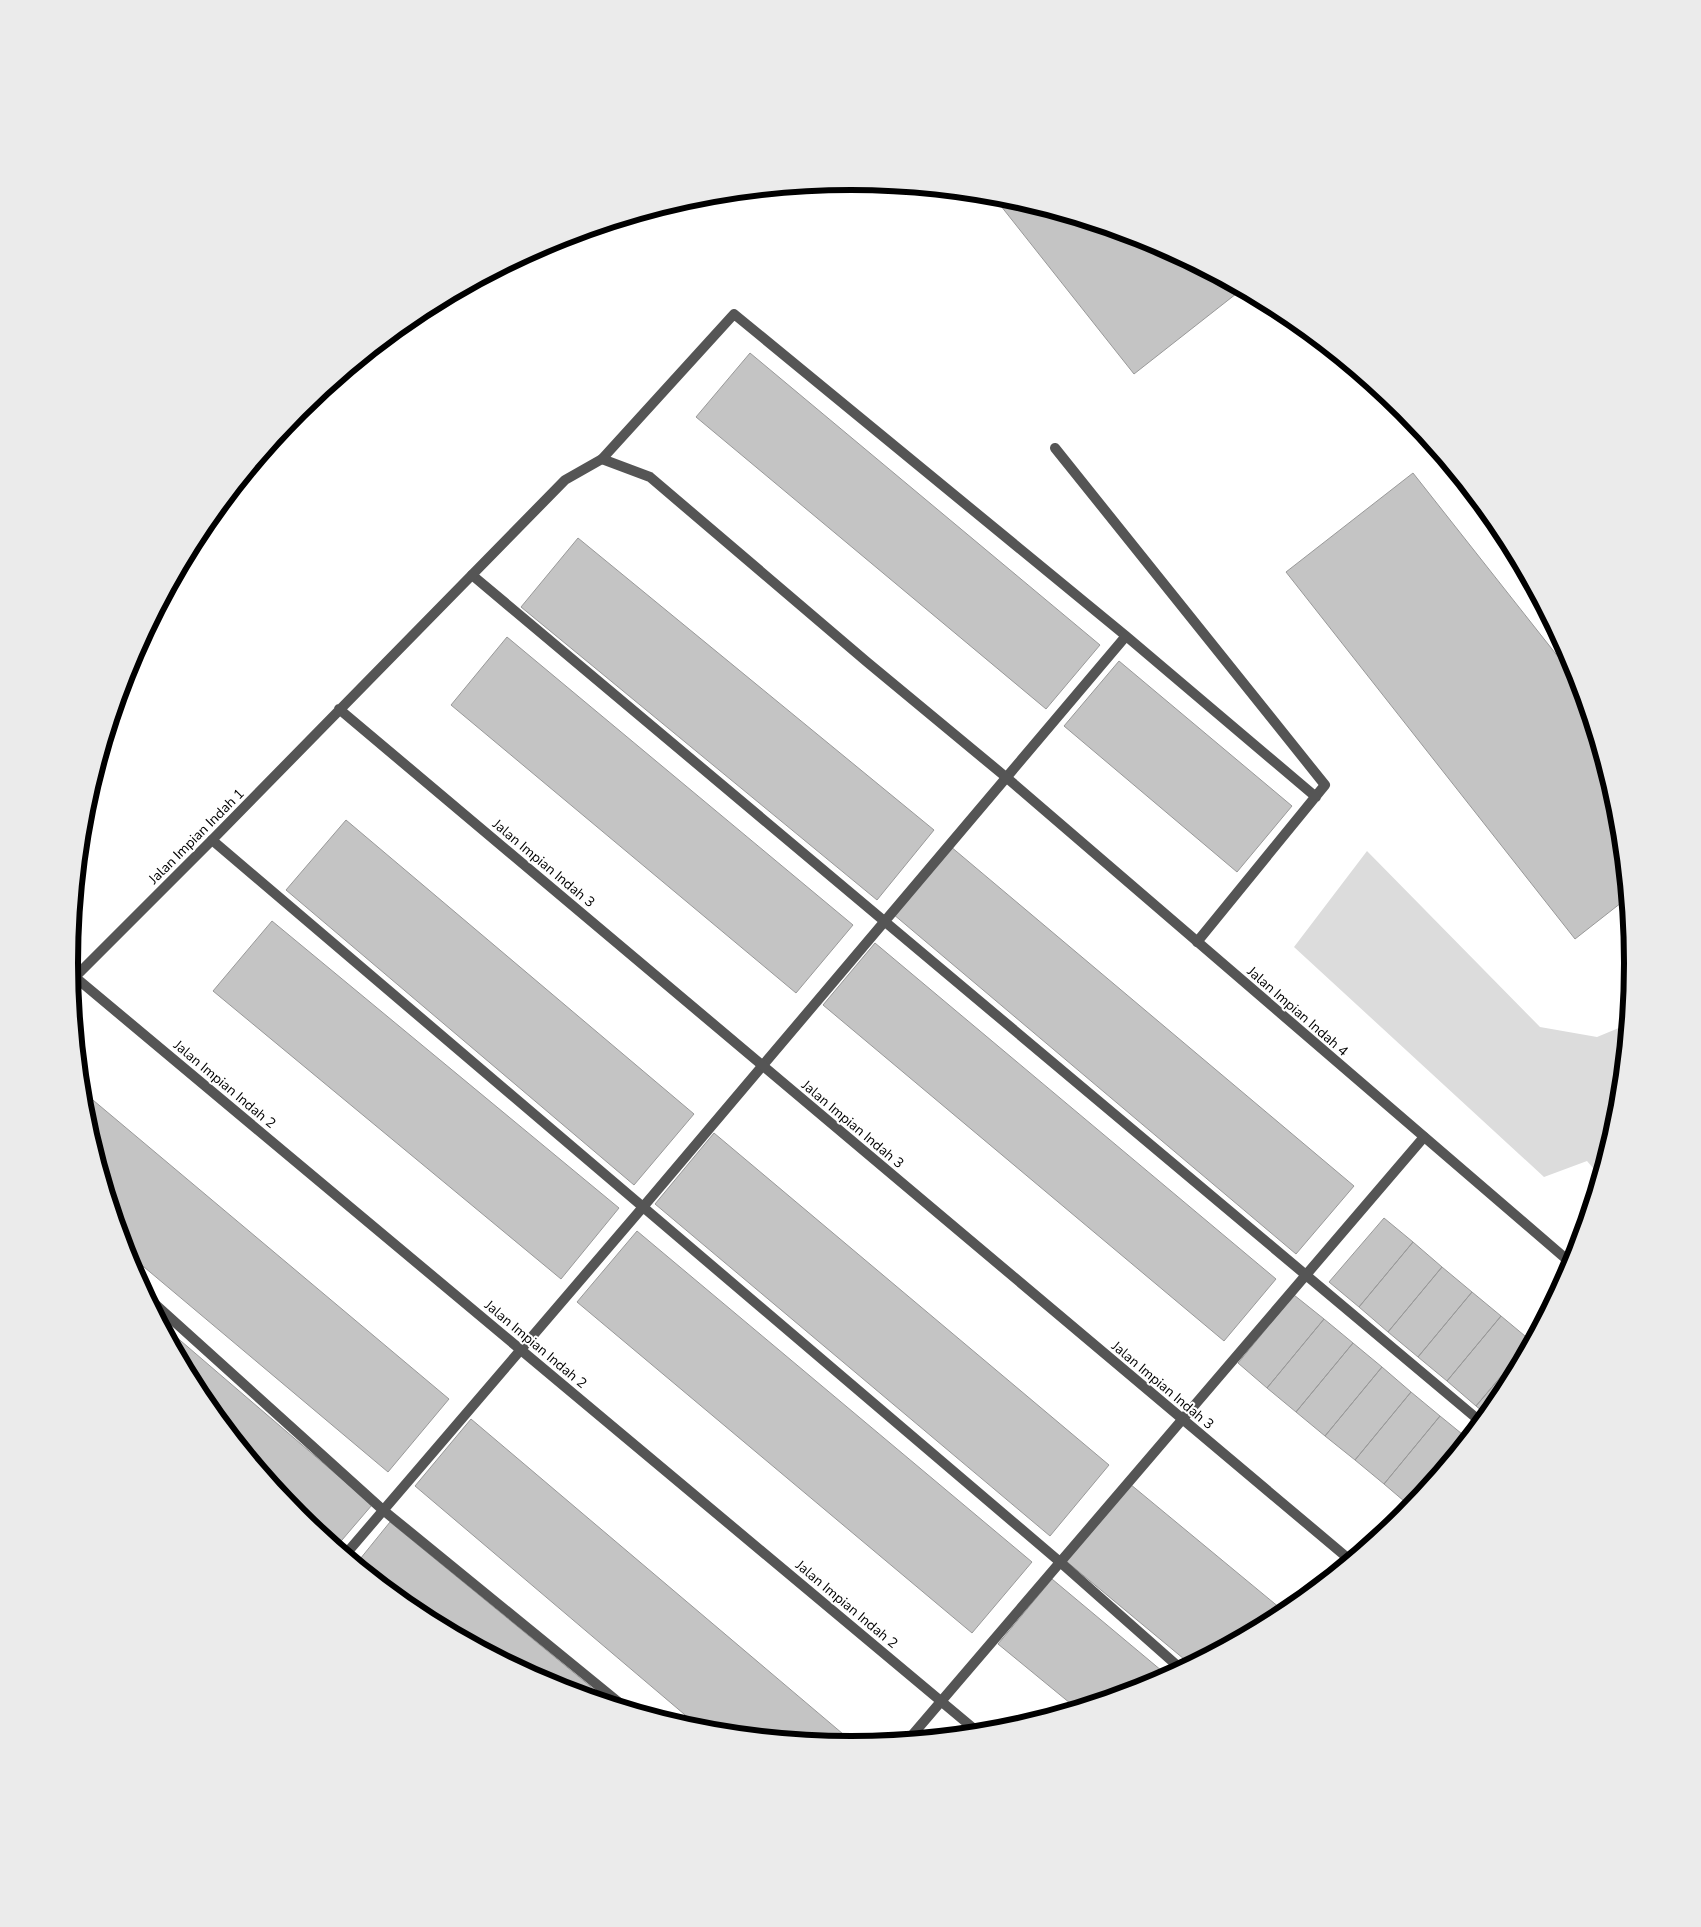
<svg xmlns="http://www.w3.org/2000/svg" width="1701" height="1927" font-family="'Nunito Sans',sans-serif">
<rect width="100%" height="100%" fill="#fff"/>
<path fill="#dcdcdc" d="M1367,851L1540,1027L1597,1037L1626,1025L1617,1116L1599,1175L1587,1161L1544,1177L1294,947Z"/>
<path fill="#c4c4c4" stroke="#999" d="M993,196L1003,197L1150,241L1241,290L1134,374Z
M750,353L1100,645L1046,709L696,417Z
M1413,473L1578,682L1617,811L1626,899L1575,939L1286,572Z
M578,538L934,830L877,900L521,607Z
M507,637L853,925L796,993L451,705Z
M1119,661L1292,806L1237,872L1064,726Z
M346,820L694,1114L634,1185L286,890Z
M950,846L1354,1186L1296,1254L893,914Z
M272,921L619,1208L561,1279L213,991Z
M875,943L1276,1279L1224,1341L823,1005Z
M81,1090L449,1399L388,1472L125,1251L84,1116Z
M714,1133L1109,1465L1050,1536L655,1204Z
M1384,1218L1413,1242L1359,1307L1329,1282Z
M637,1231L1032,1562L972,1633L577,1302Z
M1413,1242L1442,1267L1388,1332L1359,1307Z
M1442,1267L1472,1292L1418,1357L1388,1332Z
M1472,1292L1501,1316L1447,1381L1418,1357Z
M1294,1295L1324,1319L1267,1388L1238,1363Z
M1501,1316L1531,1341L1476,1406L1447,1381Z
M1324,1319L1353,1343L1296,1412L1267,1388Z
M160,1323L372,1505L336,1547L298,1516L200,1398Z
M1531,1341L1500,1398L1487,1415L1476,1406Z
M1353,1343L1382,1367L1325,1436L1296,1412Z
M1382,1367L1411,1392L1355,1460L1325,1436Z
M1411,1392L1440,1416L1384,1484L1355,1460Z
M1440,1416L1467,1438L1411,1507L1384,1484Z
M471,1419L856,1745L704,1731L415,1486Z
M1130,1484L1286,1613L1190,1664L1066,1561Z
M390,1522L612,1704L551,1686L416,1613L356,1564Z
M1052,1579L1168,1676L1149,1686L1076,1708L998,1644Z"/>
<g fill="none" stroke-linecap="round" stroke-linejoin="round">
<path stroke="#555" stroke-width="10" d="M1055,448L1325,785L1197,942
M602,459L734,314L1126,636L1316,797
M472,575L1481,1422
M212,840L1060,1562L1181,1669
M146,1296L383,1510L627,1709
M345,1555L643,1207L1126,636
M908,1740L1424,1137"/>
<path stroke="#555" stroke-width="10" d="M339,709L1350,1560
M75,977L979,1733
M71,981L212,840L565,480L602,459L650,477L867,662L1007,778L1572,1264"/>
</g>
<g text-anchor="middle" stroke-width="4" stroke-linejoin="round" paint-order="stroke">
<g font-size="14" fill="#000" stroke="#fff">
<text transform="translate(196 836) rotate(-45)" y="5">Jalan Impian Indah 1</text>
<text transform="translate(544 863) rotate(40)" y="5">Jalan Impian Indah 3</text>
<text transform="translate(1298 1011) rotate(41)" y="5">Jalan Impian Indah 4</text>
<text transform="translate(225 1084) rotate(40)" y="5">Jalan Impian Indah 2</text>
<text transform="translate(853 1124) rotate(40)" y="5">Jalan Impian Indah 3</text>
<text transform="translate(536 1344) rotate(40)" y="5">Jalan Impian Indah 2</text>
<text transform="translate(1163 1385) rotate(40)" y="5">Jalan Impian Indah 3</text>
<text transform="translate(847 1604) rotate(40)" y="5">Jalan Impian Indah 2</text>
</g>
</g>
<path d="M0 0H1701V1927H0ZM78 963a773 773 0 1 1 1546 0a773 773 0 1 1-1546 0Z" fill="#ebebeb" fill-rule="evenodd"/>
<path fill="none" stroke="#000" stroke-width="6" d="M78 963a773 773 0 1 1 1546 0a773 773 0 1 1-1546 0Z"/>
</svg>
